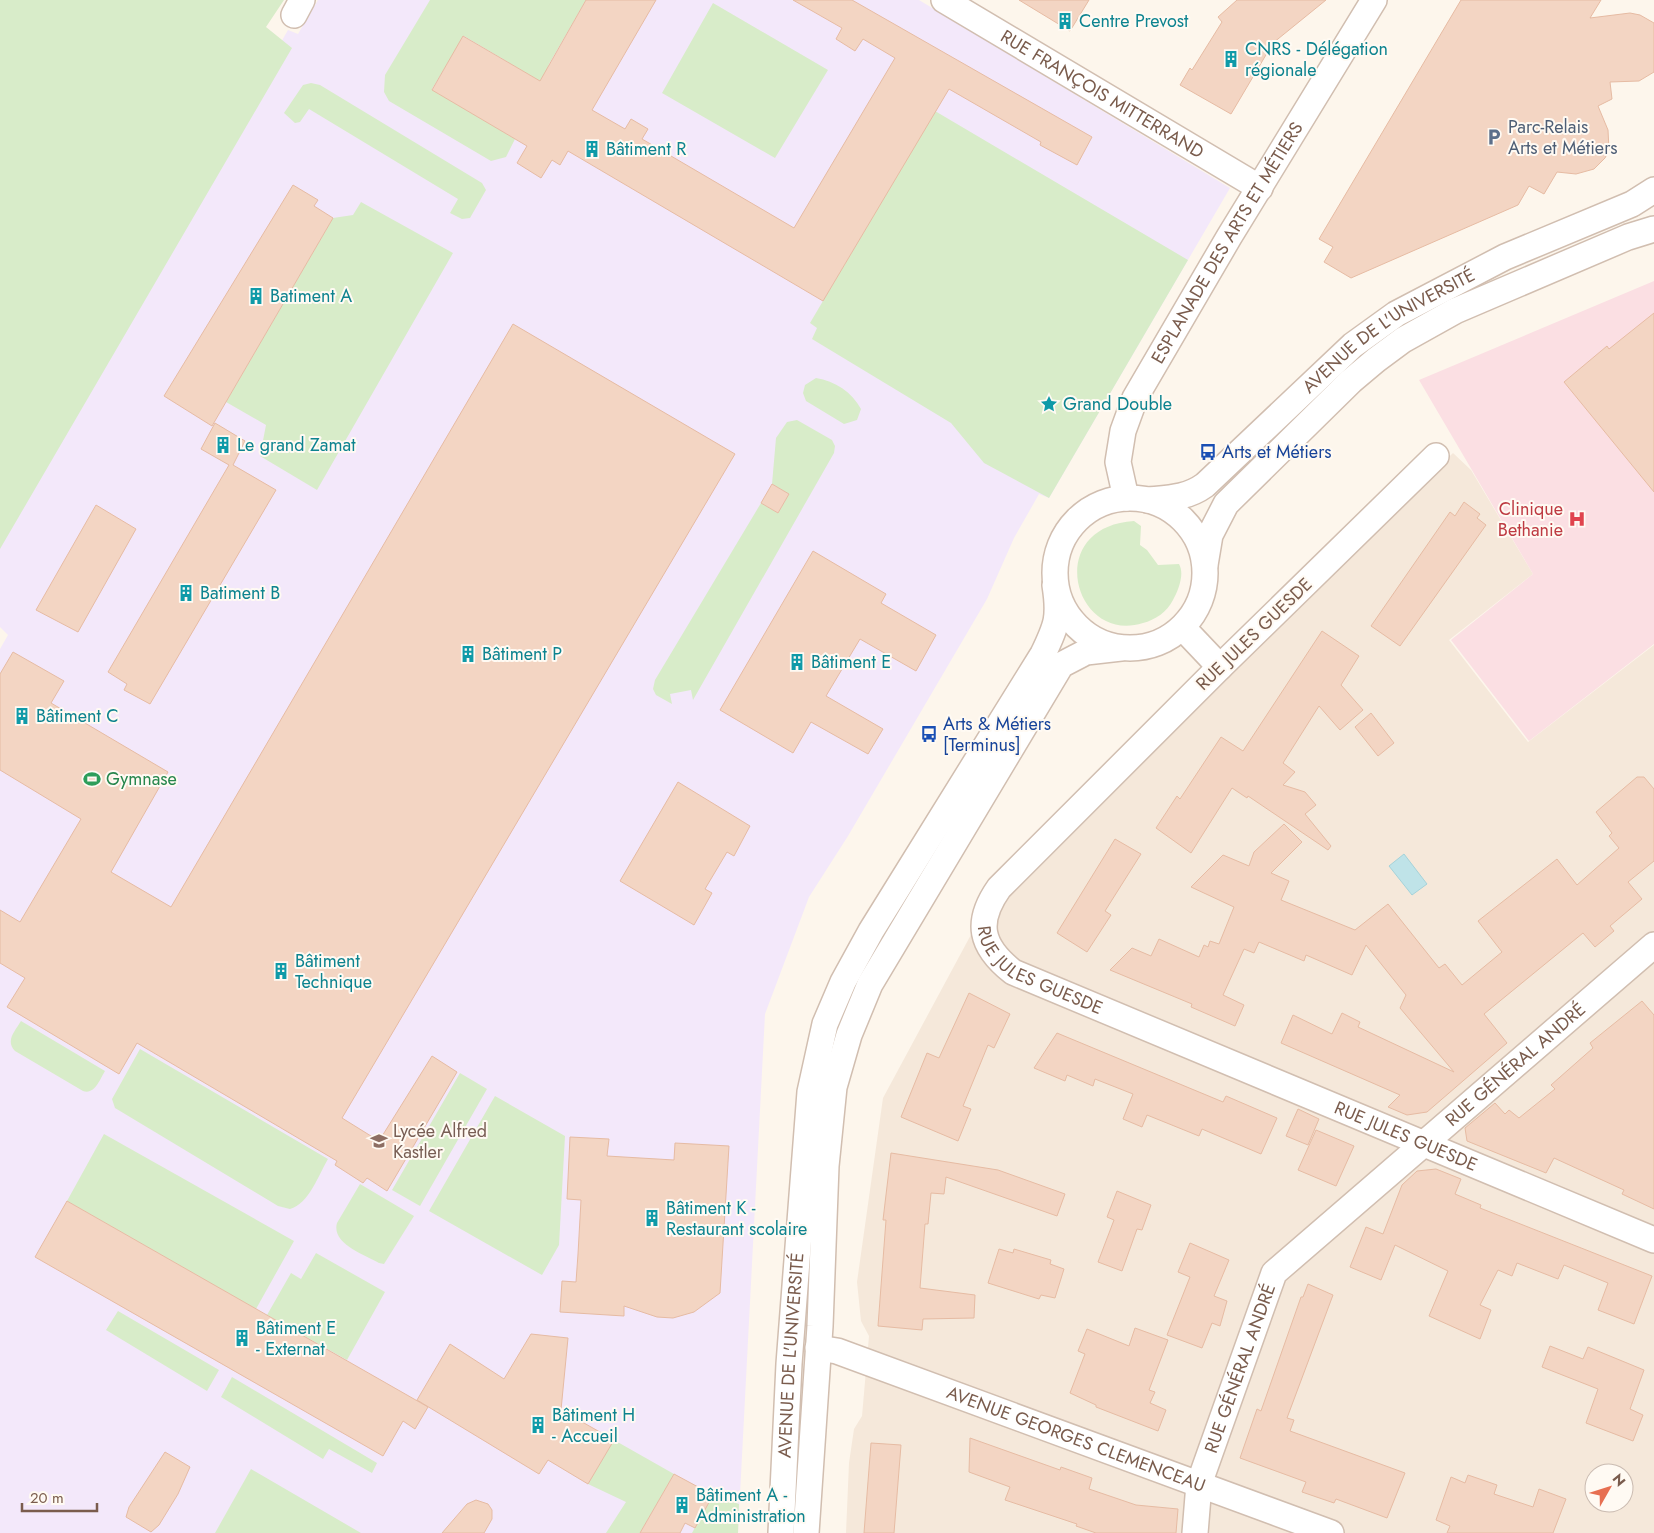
<svg xmlns="http://www.w3.org/2000/svg" width="1654" height="1533" font-family="Jost,sans-serif">
<rect width="100%" height="100%" fill="#fdf6ec"/>
<path fill="#f5e8da" fill-rule="evenodd" d="M1453,453L1471,470L1533,574L1449,640L1528,742L1654,645V1533H846L849,1463L854,1429L862,1416L869,1336L861,1321L857,1282L883,1098L987,905L1272,633ZM1594,1473H1624V1503H1594Z"/>
<path fill="#f3e8fa" d="M318,0H919L1230,188L1049,498L1039,494L1014,538L987,599L848,836L809,897L765,1014L738,1533H0V649L8,635L0,627V531L288,30L298,34Z"/>
<path fill="#fbdfe3" d="M1654,281V644L1529,741L1451,640L1533,574L1419,380Z"/>
<path fill="#d8ecc9" d="M0,0H284L266,27L292,48L0,549Z
M430,0H586L549,64L543,83L464,36L432,89L515,139L506,157L491,161L389,101L384,92L385,75Z
M713,3L828,70L775,158L662,93Z
M311,83L320,85L482,183L486,190L470,218L462,219L450,213L458,199L309,109L300,122L295,123L284,113L303,85Z
M935,111L1188,260L1049,498L984,463L951,423L812,339L817,328L810,323Z
M361,202L453,253L317,490L260,456L266,425L226,402L333,218L353,215Z
M816,378C835,381 852,392 861,409L857,420L844,424L806,401L803,393L805,385Z
M797,420L832,440L835,446L834,453L693,700L691,690L670,694L672,704L656,695L653,689L655,680L761,503L778,513L789,494L772,484L776,438L787,422Z
M1134,521L1141,526L1140,545L1147,550L1158,565L1179,564C1185,574 1178,591 1173,600C1167,612 1155,620 1143,623C1074,645 1042,527 1134,521Z
M21,1021L105,1071C100,1079 95,1095 83,1091L15,1051C5,1041 15,1031 21,1021Z
M140,1049L328,1159C319,1174 309,1204 290,1209L278,1206L115,1108L112,1099Z
M460,1073L487,1089L420,1206L392,1190Z
M495,1096L565,1136L559,1245L542,1275L429,1211Z
M104,1134L294,1241L256,1309L67,1201Z
M360,1184L414,1216L384,1264L379,1263C365,1255 331,1244 337,1223Z
M316,1253L385,1292L347,1360L267,1315L291,1273L301,1279Z
M118,1311L219,1370L207,1391L106,1330Z
M232,1377L377,1463L372,1473L329,1449L323,1459L221,1397Z
M614,1440L674,1474L640,1533H606L626,1502L588,1484Z
M251,1469L361,1533H215Z
M713,1495L739,1504L738,1533H692Z"/>
<path fill="#bfe3e8" stroke="#a5d3da" d="M1404,854L1427,884L1412,895L1389,866Z"/>
<path fill="#f3d5c3" stroke="#e6bba3" d="M586,0H656L592,110L625,129L631,119L648,129L642,139L794,228L895,58L863,39L855,51L836,39L842,28L793,0H852L1092,137L1077,165L1040,145L1041,142L949,89L823,301L568,151L560,165L552,160L541,178L517,163L527,146L432,90L463,36L540,81Z
M1019,0H1089L1070,31Z
M1237,0H1326L1273,43L1231,114L1180,85L1190,68L1192,70L1222,22L1218,17Z
M1461,0H1601L1590,18L1630,13L1640,15L1654,23V72L1639,81L1610,82L1612,99L1598,106L1608,130L1609,150L1605,158L1594,169L1576,174L1557,172L1544,194L1529,186L1518,205L1351,278L1324,262L1333,247L1319,239Z
M293,185L318,200L314,206L333,218L212,426L164,396Z
M1654,313V492L1564,382L1607,346L1609,349Z
M513,324L735,454L342,1118L379,1141L432,1056L457,1072L387,1191L367,1178L363,1183L335,1165L337,1161L137,1043L119,1074L7,1007L25,978L0,963V910L20,922L81,819L0,770V674L13,652L64,681L51,703L168,772L111,872L171,907Z
M215,423L245,441L233,465L276,490L150,704L124,690L127,684L108,672L229,465L201,449Z
M772,484L789,494L778,513L761,503Z
M1464,502L1480,514L1477,518L1486,525L1400,646L1371,626L1450,512L1455,516Z
M96,505L136,529L78,632L36,610Z
M813,551L886,594L881,603L936,635L916,671L860,639L826,696L883,729L868,754L811,722L793,753L720,710Z
M1322,631L1359,656L1341,685L1363,710L1340,730L1319,706L1283,763L1295,772L1283,785L1305,792L1316,805L1305,814L1331,846L1328,850L1248,796L1247,798L1232,788L1191,853L1156,828L1177,796L1180,799L1221,737L1243,751Z
M1371,713L1394,743L1378,756L1355,727Z
M1637,777H1644L1654,789V861L1628,882L1642,899L1610,926L1614,931L1595,947L1583,933L1484,1014L1507,1043L1427,1112L1407,1115L1388,1107L1400,1095L1281,1043L1293,1015L1332,1034L1342,1013L1360,1022L1358,1027L1454,1072L1400,1008L1406,995L1366,945L1352,975L1306,955L1304,961L1259,942L1254,953L1244,949L1223,995L1244,1005L1235,1026L1191,1007L1192,1004L1110,970L1132,948L1151,956L1159,939L1199,957L1204,945L1208,947L1210,941L1219,944L1234,907L1191,887L1223,855L1249,866L1254,852L1284,824L1302,842L1271,873L1289,881L1281,900L1355,930L1388,904L1439,968L1445,964L1462,985L1502,952L1478,921L1557,859L1577,885L1619,848L1609,836L1612,833L1596,812Z
M678,782L750,826L734,856L727,852L705,889L712,893L694,925L620,881Z
M1115,839L1141,854L1105,911L1111,915L1087,952L1057,933Z
M969,993L1010,1014L994,1048L988,1045L963,1106L971,1109L958,1141L901,1117L927,1053L939,1058Z
M1642,1001L1654,1015V1209L1622,1194L1624,1190L1554,1158L1546,1173L1467,1141L1465,1128L1495,1103L1505,1114L1509,1110L1519,1118L1555,1089L1551,1085L1593,1048L1590,1043Z
M1057,1033L1223,1102L1226,1096L1277,1118L1261,1154L1202,1129L1199,1136L1147,1115L1142,1127L1123,1119L1133,1094L1095,1079L1093,1086L1067,1075L1065,1081L1034,1068Z
M1298,1109L1319,1119L1308,1145L1286,1136Z
M1316,1130L1354,1146L1336,1186L1298,1170Z
M570,1137L609,1139L607,1156L674,1160L675,1143L729,1146L720,1293L694,1312L673,1318L657,1317L624,1306V1316L560,1312L562,1281L576,1282L578,1254L581,1200L567,1199Z
M891,1153L998,1170L1065,1194L1057,1216L946,1177L944,1194L931,1193L928,1224H925L920,1288L975,1295L974,1318L923,1319L922,1330L878,1326L886,1220H883Z
M1436,1169L1461,1179L1455,1194L1481,1205L1480,1208L1652,1276L1634,1324L1598,1310L1608,1283L1564,1265L1558,1279L1517,1263L1512,1276L1498,1270L1480,1305L1491,1310L1480,1339L1429,1316L1448,1271L1395,1245L1381,1280L1350,1267L1366,1227L1383,1234L1402,1185L1417,1171Z
M1117,1191L1151,1205L1142,1230L1137,1229L1122,1271L1098,1262L1114,1220L1107,1217Z
M67,1201L428,1407L415,1429L403,1421L383,1456L35,1257Z
M1190,1243L1229,1260L1214,1296L1227,1301L1220,1326L1212,1323L1202,1348L1167,1335L1190,1277L1178,1272Z
M999,1249L1013,1253L1014,1249L1051,1260L1050,1264L1064,1269L1055,1298L1041,1295L1039,1299L988,1283Z
M1308,1284L1333,1295L1287,1418L1294,1420L1290,1431L1405,1473L1387,1518L1336,1499L1334,1503L1302,1492L1306,1482L1240,1458L1257,1409L1261,1411L1301,1297H1303Z
M1135,1328L1168,1340L1149,1390L1155,1392L1150,1403L1166,1410L1158,1431L1096,1407V1405L1070,1393L1085,1354L1078,1351L1087,1329L1129,1346Z
M531,1334L568,1338L561,1410L614,1440L588,1484L548,1460L539,1474L417,1400L450,1344L504,1379Z
M1550,1346L1583,1359L1588,1347L1644,1370L1630,1409L1643,1415L1633,1441L1586,1423L1598,1389L1542,1367Z
M970,1438L1060,1470L1061,1467L1092,1478L1089,1489L1136,1505L1178,1509L1176,1533H1096L1076,1526L1077,1524L1005,1500L1010,1487L969,1472Z
M871,1443L901,1445L894,1533H864Z
M165,1452L190,1467L178,1494L159,1525L151,1532L126,1517L129,1507Z
M674,1474L713,1495L695,1528L685,1523L680,1533H640Z
M1468,1475L1497,1485L1494,1494L1533,1507L1539,1489L1566,1499L1553,1533H1447L1450,1526L1436,1520L1451,1477L1465,1483Z
M476,1500L488,1504L492,1510V1519L484,1533H442L467,1504Z"/>
<g fill="none" stroke-linecap="round" stroke-linejoin="round">
<g stroke="#d1beb0" stroke-width="28">
<g id="minor">
<path id="s1" d="M944,0L1260,188"/>
<path d="M294,15L302,0"/>
<path id="s2" d="M1436,456L1220,667L999,888C975,922 980,946 1013,972L1654,1240"/>
<circle cx="1130" cy="573" r="75"/>
<path id="s3" d="M1126,498L1118,462L1123,431L1135,398L1229,237L1374,0"/>
<path id="s4" d="M1148,500C1170,498 1187,498 1205,485L1353,345L1396,314L1505,257L1632,204L1654,190"/>
<path d="M1205,565L1210,535L1226,504L1351,381L1376,360L1403,340L1455,311L1628,237L1654,229"/>
<path d="M1183,628L1220,667"/>
<path id="s5" d="M818,1348L837,1351L1331,1533"/>
<path id="s6" d="M781,1533L789,1364L810,1092L825,1024L843,982L871,931L1043,654C1057,625 1060,617 1055,585"/>
<path d="M806,1533L820,1326L826,1166L834,1087L849,1035L870,984L1061,665L1086,652L1121,648"/>
<path id="s7" d="M1195,1533L1199,1484L1274,1273L1654,945"/>
</g>
</g>
<use href="#minor" stroke="#fff" stroke-width="25"/>
</g>
<defs>
<g id="building-bare" transform="scale(1.35)"><path d="M-4-6H4V6H1V3H-1V6H-4ZM-2.5-4.3h1.7v1.8h-1.7ZM.8-4.3h1.7v1.8H.8ZM-2.5-1h1.7V.8h-1.7ZM.8-1h1.7V.8H.8Z" fill="#0f9aa8" stroke="#fffaf3" stroke-width="2.5" paint-order="stroke"/></g>
<g id="parking-bare" transform="scale(1.35)"><path d="M-3.5-5.5H1a3.5 3.5 0 0 1 0 7H-1V5.5H-3.5ZM-1-3.4V-.6H.8a1.4 1.4 0 0 0 0-2.8Z" fill="#5c6f8a" stroke="#fffaf3" stroke-width="2.5" paint-order="stroke"/></g>
<g id="sight-bare" transform="scale(1.35)"><path d="M0-6L1.8-2.2L6-1.7L2.9 1.2L3.7 5.4L0 3.3L-3.7 5.4L-2.9 1.2L-6-1.7L-1.8-2.2Z" fill="#0f9aa8" stroke="#fffaf3" stroke-width="2.5" paint-order="stroke"/></g>
<g id="bus-bare" transform="scale(1.35)"><path d="M-5-6H5V4H4V6H2V4H-2V6H-4V4H-5ZM-3.5-4V0h7V-4ZM-3.5 1.2v1.5H-2V1.2ZM2 1.2v1.5H3.5V1.2Z" fill="#1a4fb4" stroke="#fffaf3" stroke-width="2.5" paint-order="stroke"/></g>
<g id="hospital-bare" transform="scale(1.35)"><path d="M-5-5h3v3.5h4V-5h3V5h-3V1.5h-4V5h-3Z" fill="#e0444e" stroke="#fffaf3" stroke-width="2.5" paint-order="stroke"/></g>
<g id="stadium-bare" transform="scale(1.35)"><path d="M0-5a6.5 5 0 1 0 0 10a6.5 5 0 1 0 0-10ZM-3.5-1.8h7v3.6h-7Z" fill="#2e9e5b" stroke="#fffaf3" stroke-width="2.5" paint-order="stroke"/></g>
<g id="school-bare" transform="scale(1.35)"><path d="M0-5L7-2L0 1L-7-2ZM-4 1L0 2.5L4 1V4Q0 6-4 4Z" fill="#8d6e63" stroke="#fffaf3" stroke-width="2.5" paint-order="stroke"/></g>
</defs>
<g fill-rule="evenodd">
<use href="#building-bare" x="1065" y="21"/>
<use href="#building-bare" x="1231" y="59"/>
<use href="#parking-bare" x="1494" y="137"/>
<use href="#building-bare" x="592" y="149"/>
<use href="#building-bare" x="256" y="296"/>
<use href="#sight-bare" x="1049" y="404"/>
<use href="#building-bare" x="223" y="445"/>
<use href="#bus-bare" x="1208" y="452"/>
<use href="#hospital-bare" x="1577" y="519"/>
<use href="#building-bare" x="186" y="593"/>
<use href="#building-bare" x="468" y="654"/>
<use href="#building-bare" x="797" y="662"/>
<use href="#building-bare" x="22" y="716"/>
<use href="#bus-bare" x="929" y="734"/>
<use href="#stadium-bare" x="92" y="779"/>
<use href="#building-bare" x="281" y="971"/>
<use href="#school-bare" x="379" y="1141"/>
<use href="#building-bare" x="652" y="1218"/>
<use href="#building-bare" x="242" y="1338"/>
<use href="#building-bare" x="538" y="1425"/>
<use href="#building-bare" x="682" y="1505"/>
</g>
<g text-anchor="middle" stroke-width="4" stroke-linejoin="round" paint-order="stroke">
<g font-size="18" fill="#0d838f" stroke="#fffaf3" text-anchor="start">
<text x="1079" y="27">Centre Prevost</text>
<text x="1245" y="55">CNRS - Délégation<tspan x="1245" dy="21">régionale</tspan></text>
<text x="606" y="155">Bâtiment R</text>
<text x="270" y="302">Batiment A</text>
<text x="1063" y="410">Grand Double</text>
<text x="237" y="451">Le grand Zamat</text>
<text x="200" y="599">Batiment B</text>
<text x="482" y="660">Bâtiment P</text>
<text x="811" y="668">Bâtiment E</text>
<text x="36" y="722">Bâtiment C</text>
<text x="295" y="967">Bâtiment<tspan x="295" dy="21">Technique</tspan></text>
<text x="666" y="1214">Bâtiment K -<tspan x="666" dy="21">Restaurant scolaire</tspan></text>
<text x="256" y="1334">Bâtiment E<tspan x="256" dy="21">- Externat</tspan></text>
<text x="552" y="1421">Bâtiment H<tspan x="552" dy="21">- Accueil</tspan></text>
<text x="696" y="1501">Bâtiment A -<tspan x="696" dy="21">Administration</tspan></text>
</g>
<g font-size="18" fill="#7a5c4d" stroke="#fffaf3">
<text dy="6" stroke="none"><textPath href="#s1" startOffset="184">RUE FRANÇOIS MITTERRAND</textPath></text>
<text dy="6" stroke="none"><textPath href="#s3" startOffset="284">ESPLANADE DES ARTS ET MÉTIERS</textPath></text>
<text dy="6" stroke="none"><textPath href="#s4" startOffset="301">AVENUE DE L'UNIVERSITÉ</textPath></text>
<text transform="translate(1254 634) rotate(-44)" y="6">RUE JULES GUESDE</text>
<text dy="6" stroke="none"><textPath href="#s2" startOffset="732">RUE JULES GUESDE</textPath></text>
<text dy="6" stroke="none"><textPath href="#s7" startOffset="592">RUE GÉNÉRAL ANDRÉ</textPath></text>
<text dy="6" stroke="none"><textPath href="#s2" startOffset="1138">RUE JULES GUESDE</textPath></text>
<text dy="6" stroke="none"><textPath href="#s6" startOffset="178">AVENUE DE L'UNIVERSITÉ</textPath></text>
<text dy="6" stroke="none"><textPath href="#s7" startOffset="172">RUE GÉNÉRAL ANDRÉ</textPath></text>
<text dy="6" stroke="none"><textPath href="#s5" startOffset="274">AVENUE GEORGES CLEMENCEAU</textPath></text>
</g>
<g font-size="18" fill="#4e5e75" stroke="#fffaf3" text-anchor="start">
<text x="1508" y="133">Parc-Relais<tspan x="1508" dy="21">Arts et Métiers</tspan></text>
</g>
<g font-size="18" fill="#164399" stroke="#fffaf3" text-anchor="start">
<text x="1222" y="458">Arts et Métiers</text>
<text x="943" y="730">Arts &amp; Métiers<tspan x="943" dy="21">[Terminus]</tspan></text>
</g>
<g font-size="18" fill="#be3a42" stroke="#fffaf3" text-anchor="end">
<text x="1563" y="515">Clinique<tspan x="1563" dy="21">Bethanie</tspan></text>
</g>
<g font-size="18" fill="#27864d" stroke="#fffaf3" text-anchor="start">
<text x="106" y="785">Gymnase</text>
</g>
<g font-size="18" fill="#785e54" stroke="#fffaf3" text-anchor="start">
<text x="393" y="1137">Lycée Alfred<tspan x="393" dy="21">Kastler</tspan></text>
</g>
</g>
<g transform="translate(1609 1488) rotate(51)"><circle r="24" fill="#fffaf3" stroke="#cabbb1"/>
<path d="M0-4L9 19L0 12L-9 19Z" fill="#e76f51"/>
<text y="-8" font-size="14" font-weight="bold" text-anchor="middle" fill="#7a5c4d">N</text>
</g>
<path d="M22 1503v8h75v-8" fill="none" stroke="#7a5c4d" stroke-width="2.5"/>
<text x="30" y="1503" font-size="15" fill="#7a5c4d" stroke="#fffaf3" stroke-width="4" paint-order="stroke">20 m</text>
</svg>
